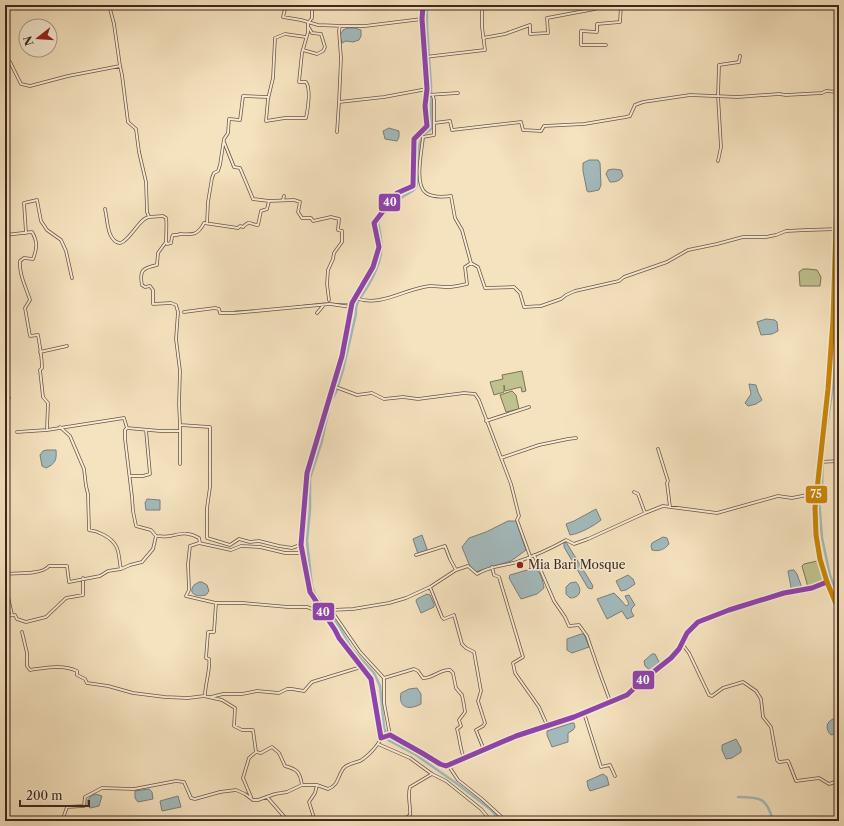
<svg xmlns="http://www.w3.org/2000/svg" width="844" height="826" font-family="'Libre Caslon Text',serif">
<rect width="100%" height="100%" fill="#f5e2be"/>
<filter id="stains"><feTurbulence type="fractalNoise" baseFrequency=".005" numOctaves="4"/><feColorMatrix values="0 0 0 0 .2 0 0 0 0 .09 0 0 0 0 .02 0 0 0 .5 -.17"/></filter>
<radialGradient id="worn" r=".72"><stop offset=".6" stop-color="#630" stop-opacity="0"/><stop offset="1" stop-color="#630" stop-opacity=".3"/></radialGradient>
<path fill="#bfc28f" stroke="#7e7456" d="M803,269H808L817,270L821,277L820,286H800L799,272Z
M522,371L526,391L522,392L521,387L505,391L504,385V392L494,395L490,382L503,379L502,375Z
M512,391L516,395L519,409L506,412L500,395Z
M817,561L819,562L825,581L808,587L802,566L804,564Z"/>
<path fill="#a3babd" stroke="#7b7f7d" d="M348,28H355L361,30V36L359,40L353,42L346,41L342,43L340,36L343,30Z
M389,128L399,131V137L397,141L385,139L383,131Z
M589,160H598L600,163L601,185L599,190L589,192L587,191L583,171V163Z
M613,169L621,170L623,176C620,181 616,182 610,182L606,174L608,170Z
M766,319L775,320L777,322L778,331L772,334L761,335L757,322Z
M749,384L756,385L758,392L762,400L756,404L748,406L745,403L751,394Z
M47,450H56C57,460 55,464 46,468L42,466L40,455L43,451Z
M147,499L160,500V510H146L145,503Z
M596,509L601,520C594,526 579,534 570,535L566,524L574,521Z
M508,521H516L526,550L511,561L476,572L471,569L462,547L469,538L486,532Z
M422,535L427,549L426,551L418,554L413,539Z
M663,537L667,538L669,544C665,549 659,552 652,550L651,546L652,543Z
M566,542L590,581L593,586L592,589L588,588L564,547V543Z
M534,568C541,572 543,581 544,588L537,594L521,599L509,578L510,575Z
M792,570H794L797,574L802,588L794,589L791,588C791,586 788,573 788,571Z
M628,575L633,579L635,584L626,590L621,591L616,581Z
M199,582H202L207,585L209,591L206,595C198,597 187,595 194,585Z
M576,582C583,590 580,598 570,598L566,594V587L570,583Z
M614,593L620,599L626,606L629,604L625,596L629,595L635,605L632,608L631,611L634,616L627,619L622,611L607,619L597,599Z
M427,594L430,595L434,604V607L421,613L416,601L417,599Z
M581,634H584L589,647L572,653L567,650V639Z
M652,654H655L660,664L651,671L645,666L644,661Z
M417,688L421,694V704C410,710 398,709 401,693L409,689Z
M833,719H836L839,721V733L831,735C825,729 826,722 833,719Z
M572,723H574L575,727L573,730L568,733V742L552,747L547,735V731Z
M736,739L741,748V752L732,758L726,759L722,750V745Z
M603,774L607,777L609,785L590,791L588,787L587,781Z
M149,789L152,792L153,799L138,802L135,798V791Z
M95,794L102,796L99,806L90,808L87,805C87,799 89,797 95,794Z
M178,796L181,807L162,811L160,801Z"/>
<g fill="none" stroke-linecap="round" stroke-linejoin="round">
<path stroke="#7b7f7d" stroke-width="1" d="M297,306L324,303L351,304
M235,311L254,310"/>
<path stroke="#a3babd" stroke-width="2.5" d="M427,5V28L431,85V129C428,132 423,134 422,138C415,149 422,176 416,187C413,193 405,194 401,198C394,203 382,216 378,223C385,250 381,263 368,286C362,297 355,300 356,314L343,370L336,392L330,403L322,441L310,478V509L307,541L312,587L316,596L323,605L328,608L330,615L340,628L352,649L374,673L380,686L384,727L388,740L416,755L456,783L490,809L501,821
M836,592L830,575L822,538L819,499L822,485L823,451L833,386L839,319
M837,594L839,601
M738,797C761,797 767,798 773,821"/>
<g stroke="#6c5646" stroke-width="3.5">
<path id="street" d="M286,5L283,17L301,20L318,25L343,26H365L422,19
M423,5L422,19L427,89L425,106L427,126L414,139L413,186L397,193L374,223L379,247L373,267L352,303L342,356L307,473L301,545L310,592L335,630L339,638L371,679L381,738L390,735L422,753L440,764L446,766L516,736L574,717L627,695L642,681L671,658L679,649L687,633L698,622L729,610L784,593L812,588L827,582
M340,26L339,31L341,58L339,102L384,97L427,89
M306,37L285,34L275,38L273,78L268,99L266,121L285,118H306C308,109 311,89 306,82H299L302,53L308,32V23L312,18V5
M483,38L505,34L530,25V34L548,33L547,18L595,9L599,7L607,5
M606,45H581V31L597,32V24L620,22L621,5
M303,50L317,54L323,51L325,47L321,34L312,33L309,28
M425,57L485,50L482,27V5
M5,64L10,62L21,84L30,86L68,76L120,66L114,24L109,5
M120,66L122,75L128,122L136,129L139,152L146,182L147,212L149,217L163,216L166,218C167,222 166,236 166,242L158,253L157,265C143,268 139,270 142,285L145,287L150,286L153,290V304L171,303L176,305L178,312L176,339L180,371L179,404L180,425L210,427V487L207,508V538L230,545L239,539L250,542L259,541L279,546L292,548L300,545
M427,95L458,93
M433,96L434,100V135L423,137C422,150 414,185 426,193C433,198 443,197 451,196L455,218L462,230L471,263L478,267L485,288L514,287L520,293L524,307L541,306L561,299L566,295L575,291L619,281L624,277L667,262L688,250L717,244L743,237H766L776,235L786,231L807,230L839,229
M434,123L450,121L452,130L521,122L523,130L541,131L544,126L584,124L626,117L630,116L635,105L643,102L690,95L738,97L779,94L786,95L822,93L826,91L839,92
M337,132L339,102
M224,142L234,167L240,168L253,199L269,201
M718,161L721,147L718,96L719,65L739,62L740,56
M283,200L284,196
M105,209C107,218 107,226 110,234C123,261 136,218 149,217
M207,223L208,202L212,178L214,173L218,171L220,165L224,139L228,133L229,119L240,120L243,96L268,97
M26,233L24,203L37,200L41,221L47,230L61,240L66,251L72,278
M5,235L32,232C38,242 37,249 33,259L24,258L20,261C19,275 26,287 30,300L25,308L30,336L38,335C40,346 42,357 42,368L40,370L43,397L48,403L47,428
M166,242L167,244L171,243L172,237L173,235H177L180,234C193,235 198,235 204,223L238,228L240,226L243,227C250,219 250,225 258,225L261,211L267,209L269,201L294,200L300,202L298,212L302,218H311L313,221L331,217L339,219L338,230L342,231V242L334,253L333,259L328,270L327,284L329,300
M835,295L836,291H839
M356,298C380,308 406,288 430,286C436,286 442,287 449,287C455,287 461,285 467,284L465,267L471,263
M184,312L215,308L219,309L220,313H234L330,304L351,307
M317,313L323,306
M40,352L67,346
M333,386L357,395L372,393L384,399L403,397L418,399L464,393L475,394L479,400L511,484L519,516L517,520L530,556
M5,398H9
M486,421L529,407
M60,427L70,436L84,469L86,486L88,494L89,530C98,531 111,537 116,546C120,553 119,562 121,569
M127,428L125,430V439L132,497L133,511L136,526L151,530L156,536
M17,432L47,430L124,418L127,428L160,431H180V425
M658,449L668,481L667,483L670,507
M501,458L539,445L568,439L576,438
M820,462L839,461
M180,464V431
M130,476H143L150,474L146,430
M634,492L638,494L645,513
M199,543L190,546L188,564L189,590L186,596L216,603H243L288,607H307L323,613L331,610L353,609L389,603L406,598L430,587L456,570L468,566L477,574C490,566 503,566 517,562C534,556 550,549 566,540L574,544L588,539L645,513L663,506L717,513L778,496L792,498L817,493
M416,555L445,546L450,559L456,570
M534,555L554,601L565,617L569,626L579,625L587,636L599,671L610,701
M492,567L494,575L499,577L523,657L513,663L515,673L539,707L547,725
M5,574C16,573 42,575 49,566H67L69,582L100,576L108,571L121,569L130,565L142,562L153,549L156,536C161,536 166,537 170,536C181,534 188,531 199,538L200,543H199L231,550L241,546L260,547L285,553H303
M6,575V587L12,615
M430,587L442,617L444,619L454,615L462,644L466,648L474,652L481,691L478,701L485,723L483,726L476,730L484,750
M832,595L839,592
M331,610L360,652L384,678V703L390,735
M5,616L15,615L17,619L26,622L46,617L66,598L83,595V578
M22,632L27,653V666L30,670C45,668 62,664 77,671V675L85,679L87,683L108,686L133,693L165,697L188,698L204,696L222,700L235,708L234,726L242,730H253L256,752L261,753L272,747L279,753L285,766C297,769 300,772 302,785
M682,644L689,653L709,695L712,696L723,688L743,682L756,691L761,699L763,717L771,727L777,760L779,762L788,761L789,763L796,781L819,778L829,784L835,782H839
M384,678L414,669L418,671L423,678C433,679 439,669 450,670L453,673L456,688L462,695L464,705L465,712L459,720L461,726L457,729C460,739 460,749 464,758
M205,695C205,685 211,666 209,659L206,658L208,632H214L216,603
M211,697L223,694H242L257,691L279,693L287,689H292L304,691L312,682L361,667
M584,713L601,767L610,765L615,776
M378,744L410,758L432,774L446,781L481,809L491,821
M448,765L458,780L482,799L506,821
M251,797L243,778L249,758L256,752
M267,797L288,821
M62,821L67,807L84,806L85,797L102,788L134,789L176,781L184,782L191,798L195,799L220,792L236,790L245,794L253,800H258L275,794L287,792L302,785H317L328,789C339,785 337,777 343,769C346,764 354,763 360,761C367,757 378,746 381,738
M315,821L309,802L315,793L317,785
M402,821L410,815C411,806 407,797 410,787L432,774"/>
</g>
<g stroke="#3e271e" stroke-width="4">
<path id="secondary" d="M839,134L833,320L828,389L815,508L816,535L820,559L827,582L839,611"/>
</g>
<use href="#street" stroke="#f8ecd5" stroke-width="2"/>
<use href="#secondary" stroke="#f8ecd5" stroke-width="2.5"/>
<g stroke="#f8ecd5" stroke-width="8">
<path id="bus-1" d="M423,5L422,19L427,89L425,106L427,126L414,139L413,186L397,193L374,223L379,247L373,267L352,303L342,356L307,473L301,545L310,592L335,630L339,638L371,679L381,738L390,735L422,753L440,764L446,766L516,736L574,717L627,695L642,681L671,658L679,649L687,633L698,622L729,610L784,593L812,588L827,582"/>
</g>
<g stroke="#f8ecd5" stroke-width="8">
<path id="bus-2" d="M839,134L833,320L828,389L815,508L816,535L820,559L827,582L839,611"/>
</g>
<use href="#bus-1" stroke="#8e44ad" stroke-width="5"/>
<use href="#bus-2" stroke="#c98608" stroke-width="5"/>
</g>
<circle fill="#8f2418" stroke="#f8ecd5" stroke-width="1.5" cx="520" cy="565" r="4"/>
<g text-anchor="middle" stroke-width="3" stroke-linejoin="round" paint-order="stroke">
<g font-size="12" fill="#3e271e" stroke="#f8ecd5" text-anchor="start">
<text x="528" y="569">Mia Bari Mosque</text>
</g>
</g>
<g stroke="#f8ecd5" stroke-width="1.5">
<rect x="378" y="193" width="23" height="19" rx="4" fill="#8e44ad"/>
<rect x="805" y="485" width="23" height="19" rx="4" fill="#c98608"/>
<rect x="312" y="602" width="23" height="19" rx="4" fill="#8e44ad"/>
<rect x="632" y="670" width="23" height="20" rx="4" fill="#8e44ad"/>
</g>
<g font-size="11" text-anchor="middle" font-weight="bold" fill="#fff">
<text x="390" y="206">40</text>
<text x="816" y="498">75</text>
<text x="323" y="616">40</text>
<text x="643" y="684">40</text>
</g>
<rect width="844" height="826" fill="none" stroke="#f5e2be" stroke-width="20"/>
<rect x="6" y="6" width="832" height="814" fill="none" stroke="#3e271e" stroke-width="2"/>
<rect x="10" y="10" width="824" height="806" fill="none" stroke="#3e271e"/>
<g transform="translate(38 38) rotate(253)"><circle r="19" fill="#f8ecd5" stroke="#ae9d8c"/>
<path d="M0-3L7 15L0 10L-7 15Z" fill="#8f2418"/>
<text y="-6" font-size="11" font-weight="bold" text-anchor="middle" fill="#3e271e">N</text>
</g>
<path d="M20 800v6h69v-6" fill="none" stroke="#3e271e" stroke-width="2"/>
<text x="26" y="800" font-size="12" fill="#3e271e" stroke="#f8ecd5" stroke-width="3" paint-order="stroke">200 m</text>
<rect width="100%" height="100%" filter="url(#stains)"/>
<rect width="100%" height="100%" fill="url(#worn)"/>
</svg>
